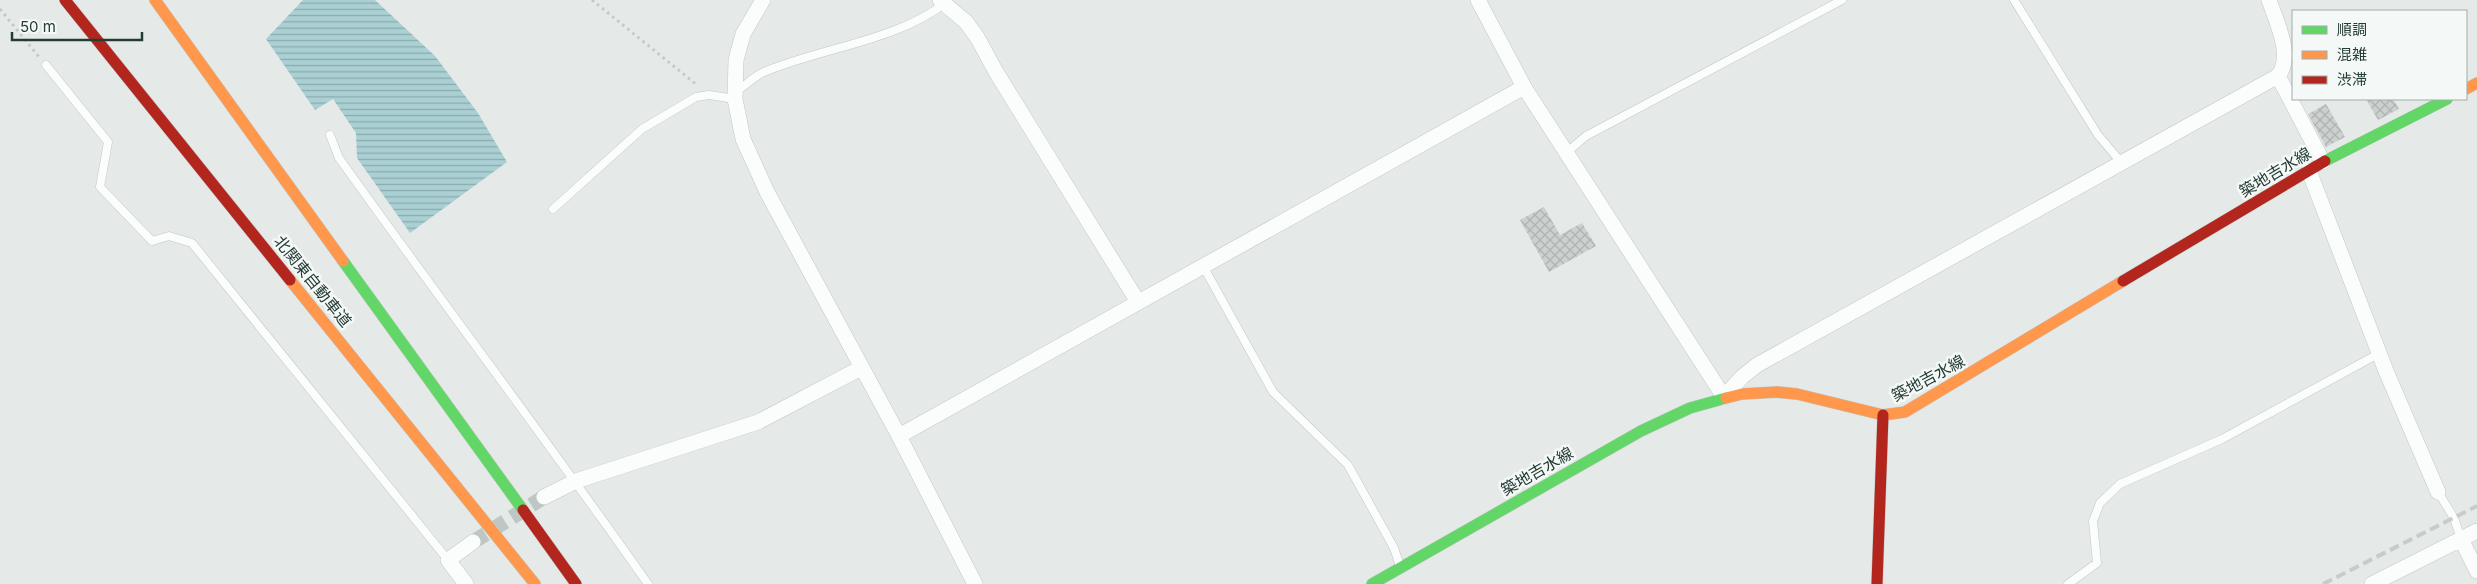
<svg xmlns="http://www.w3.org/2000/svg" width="2477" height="584" font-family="Inter,'Noto Sans JP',sans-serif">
<defs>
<pattern id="water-rules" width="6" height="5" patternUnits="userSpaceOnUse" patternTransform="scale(1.25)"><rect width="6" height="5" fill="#aad0d4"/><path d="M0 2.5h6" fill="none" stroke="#8aaaad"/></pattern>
<pattern id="building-cross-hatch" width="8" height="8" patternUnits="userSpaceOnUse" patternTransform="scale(1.25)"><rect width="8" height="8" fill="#ccd1cf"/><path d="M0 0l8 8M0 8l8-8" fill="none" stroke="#afb4b2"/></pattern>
</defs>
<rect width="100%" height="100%" fill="#e5eae8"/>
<path fill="url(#water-rules)" d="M303,0H375L435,56L478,113L507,162L410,233L357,158L356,133L333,99L315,110L266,39Z"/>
<path fill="url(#building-cross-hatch)" d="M2366,99H2393L2399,109L2378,120Z
M2326,104L2345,137L2326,147L2308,114Z
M1544,207L1560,235L1582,223L1596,246L1549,272L1520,220Z"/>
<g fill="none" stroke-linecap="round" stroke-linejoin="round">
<path stroke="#bec7c4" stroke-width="15" stroke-dasharray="15 8" stroke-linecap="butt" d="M473,542L544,497"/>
<g stroke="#c2c7c5" stroke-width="9">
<path id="lane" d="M2014,0L2098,135L2121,162
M46,65L108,142L100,187L152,241L169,236L192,243L448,560
M736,92C745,86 754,76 764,72C821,48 895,41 944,4
M330,135L339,158C441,301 547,440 648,584
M1566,153L1586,136L1842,0
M553,209L642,129L696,97L709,95L735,99
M1203,266L1273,392L1348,465L1394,548L1400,566
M2438,492L2454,518L2461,539
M2068,584L2097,563L2093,521L2100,503L2120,484L2222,439L2380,353"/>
</g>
<g stroke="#c2c7c5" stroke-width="16">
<path id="street" d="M763,0L743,34L736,60L735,99L743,139L767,192L899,436L975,584
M940,0L966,22L977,37L996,72L1138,302
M1478,0L1524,87L1724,397L1742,377L1757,365L2278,76C2294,56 2276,21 2269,0
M2278,76L2323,162
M2309,171L2386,371L2438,492
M899,436L1524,87
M544,497L576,481L758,422L861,368
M2461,539L2477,571
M466,584L448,560L473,542
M2372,584L2477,531"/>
</g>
<g stroke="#c1c7c5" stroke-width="12">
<path id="fast" d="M2325,161L2447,99
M343,261L523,510
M1372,584L1641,431L1690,408L1726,398"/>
</g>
<g stroke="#c1c7c5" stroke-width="12">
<path id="slow" d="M155,0L343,261
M2466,89L2477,83
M290,280L535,584
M1726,398L1742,394L1777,392L1797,394L1883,415L1905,412L2123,281"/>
</g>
<g stroke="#c1c7c5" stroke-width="12">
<path id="jam" d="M65,0L290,280
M2123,281L2325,161
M523,510L576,584
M1877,584L1883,415"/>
</g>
<path stroke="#c2cac6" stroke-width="3" stroke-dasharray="2.5 4" stroke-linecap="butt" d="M592,0L697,85
M0,9L39,57"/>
<use href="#lane" stroke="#fbfcfc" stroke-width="8"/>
<use href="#street" stroke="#fbfcfc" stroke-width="15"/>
<use href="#fast" stroke="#63d668" stroke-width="11"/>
<use href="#slow" stroke="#ff974d" stroke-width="11"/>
<use href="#jam" stroke="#b3261e" stroke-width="11"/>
<path stroke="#c7cbca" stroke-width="4" stroke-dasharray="10 5" stroke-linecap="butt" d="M2323,584L2477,506"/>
</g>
<g text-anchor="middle" stroke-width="5" stroke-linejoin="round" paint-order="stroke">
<g font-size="16" fill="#243c35" stroke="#f4f8f6">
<text transform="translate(2275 172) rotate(-31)" y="6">築地吉水線</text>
<text transform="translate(313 281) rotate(51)" y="6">北関東自動車道</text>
<text transform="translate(1928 378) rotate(-28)" y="6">築地吉水線</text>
<text transform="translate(1537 471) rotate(-30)" y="6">築地吉水線</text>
</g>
</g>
<rect x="2292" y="10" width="175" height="90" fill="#f4f8f6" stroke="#a1ada9"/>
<rect x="2302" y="26" width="25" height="8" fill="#63d668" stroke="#a1ada9"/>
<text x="2337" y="35" font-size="15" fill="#243c35">順調</text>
<rect x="2302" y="51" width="25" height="8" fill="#ff974d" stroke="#a1ada9"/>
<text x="2337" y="60" font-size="15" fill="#243c35">混雑</text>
<rect x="2302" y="76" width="25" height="8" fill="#b3261e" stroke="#a1ada9"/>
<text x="2337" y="85" font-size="15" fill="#243c35">渋滞</text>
<path d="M12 32v8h130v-8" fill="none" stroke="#243c35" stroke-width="2.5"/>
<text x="20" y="32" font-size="15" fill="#243c35" stroke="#f4f8f6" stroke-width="4" paint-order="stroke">50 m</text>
</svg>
